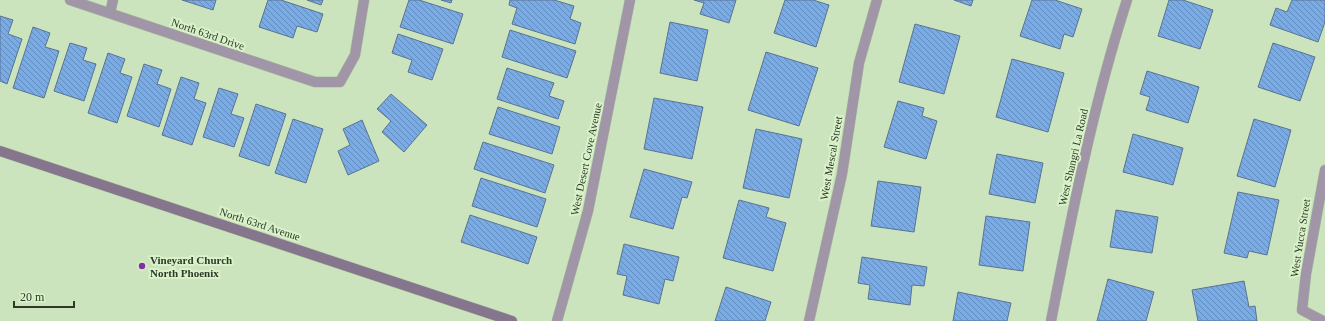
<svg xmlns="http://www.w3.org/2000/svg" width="1325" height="321" font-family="Georgia,serif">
<defs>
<pattern id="building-back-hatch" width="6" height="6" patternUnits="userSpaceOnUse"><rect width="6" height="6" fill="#79abe7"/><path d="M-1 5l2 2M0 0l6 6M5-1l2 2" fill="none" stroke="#648cbb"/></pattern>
</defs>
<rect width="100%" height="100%" fill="#cce4bd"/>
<path fill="url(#building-back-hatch)" stroke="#597393" d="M182,0H216L213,10Z
M268,0H281L323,14L317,32L297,26L293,38L259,27Z
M307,0H323L321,5Z
M409,0H419L463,14L453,44L400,27Z
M441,0H452L451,3Z
M510,0H554L574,6L570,19L581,23L575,44L512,24L517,8L509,5Z
M694,0H736L729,23L700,14L704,3Z
M785,0H813L829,5L816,47L774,33Z
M954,0H973L971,6Z
M1032,0H1055L1082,9L1073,37L1064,34L1060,49L1020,36Z
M1169,0H1183L1213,10L1200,49L1158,36Z
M1292,0H1325V22L1318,42L1270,25L1276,8L1287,12Z
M0,16L13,20L8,34L22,39L7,84L0,81Z
M670,22L708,30L697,81L660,73Z
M915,24L960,36L944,94L899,82Z
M33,27L50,33L45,47L59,51L44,98L13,88Z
M510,30L576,51L567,78L502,57Z
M398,34L443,49L432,80L408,72L412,60L392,53Z
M70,43L87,48L83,60L96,64L84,101L54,91Z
M1273,43L1315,57L1300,101L1258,87Z
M766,52L818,68L799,126L748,110Z
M108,53L125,59L120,73L132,77L117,123L88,113Z
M1012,59L1064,73L1048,132L996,117Z
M144,64L162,70L157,84L171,89L159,127L127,116Z
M507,68L554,83L549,96L564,101L558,119L497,99Z
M1147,71L1199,87L1188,123L1146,110L1150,97L1140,94Z
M181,77L199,83L194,99L206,103L192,145L162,135Z
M219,88L238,94L231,114L244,118L234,147L203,137Z
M391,94L427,125L404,152L382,132L391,121L377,109Z
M654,98L703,107L692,159L644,149Z
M898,101L924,108L922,116L937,121L926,159L884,147Z
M256,104L286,114L269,166L239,156Z
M498,107L560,127L552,154L489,134Z
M293,119L323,129L306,183L275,173Z
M1254,119L1291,130L1275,187L1237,176Z
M362,120L379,161L348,175L338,151L350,145L343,129Z
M756,129L802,139L789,198L743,188Z
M1133,134L1183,148L1173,185L1123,172Z
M483,142L554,165L545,193L474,169Z
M997,154L1043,163L1035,203L989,194Z
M644,169L692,182L687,198L682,197L673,229L630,217Z
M481,178L546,199L537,227L472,206Z
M878,181L921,187L914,232L871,226Z
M1238,192L1279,200L1267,255L1249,251L1247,258L1224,253Z
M739,200L769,208L766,217L786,223L773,271L723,258Z
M1116,210L1158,217L1152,253L1110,247Z
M470,215L537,237L528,264L461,242Z
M986,216L1030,222L1023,271L979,265Z
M624,244L679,257L673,281L665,279L659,304L623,295L627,276L617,274Z
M862,257L927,267L924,286L912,285L910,305L868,299L870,285L858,283Z
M1108,279L1154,292L1146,321H1097Z
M1244,281L1249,307L1255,306L1257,321H1198L1192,290Z
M726,287L771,302L765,321H715Z
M958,292L1011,303L1007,321H953Z"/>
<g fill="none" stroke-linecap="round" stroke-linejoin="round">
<g stroke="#adc29f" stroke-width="11">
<path id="street" d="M70,0L315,82H340L355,55L364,0
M110,13L113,0
M557,321L588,211L630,0
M809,321L842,174L859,63L877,0
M1051,321C1072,213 1093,105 1127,0
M1323,321L1302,310L1306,274L1325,170"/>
</g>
<g stroke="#adc29f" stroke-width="11">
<path id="secondary" d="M0,151L512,321"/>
</g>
<use href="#street" stroke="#a196a7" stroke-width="10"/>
<use href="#secondary" stroke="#85758d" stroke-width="10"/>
</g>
<circle fill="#7f31a2" stroke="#d9f2ca" stroke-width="1.5" cx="142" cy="266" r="4"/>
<g text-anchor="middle" stroke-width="4" stroke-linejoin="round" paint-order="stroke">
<g font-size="11" fill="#2f3929" stroke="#d9f2ca">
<text transform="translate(208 34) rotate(19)" y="4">North 63rd Drive</text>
<text transform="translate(1073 157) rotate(-77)" y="4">West Shangri La Road</text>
<text transform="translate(831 158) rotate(-80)" y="4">West Mescal Street</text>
<text transform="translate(586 159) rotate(-78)" y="4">West Desert Cove Avenue</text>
<text transform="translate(260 224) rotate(18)" y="4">North 63rd Avenue</text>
<text transform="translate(1300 238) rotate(-81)" y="4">West Yucca Street</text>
</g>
<g font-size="11" font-weight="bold" fill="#2f3929" stroke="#d9f2ca" text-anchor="start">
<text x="150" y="264">Vineyard Church<tspan x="150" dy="13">North Phoenix</tspan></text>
</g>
</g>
<path d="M14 301v6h60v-6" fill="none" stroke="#2f3929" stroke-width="2"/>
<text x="20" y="301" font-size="12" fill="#2f3929" stroke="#d9f2ca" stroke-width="3" paint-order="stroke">20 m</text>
</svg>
